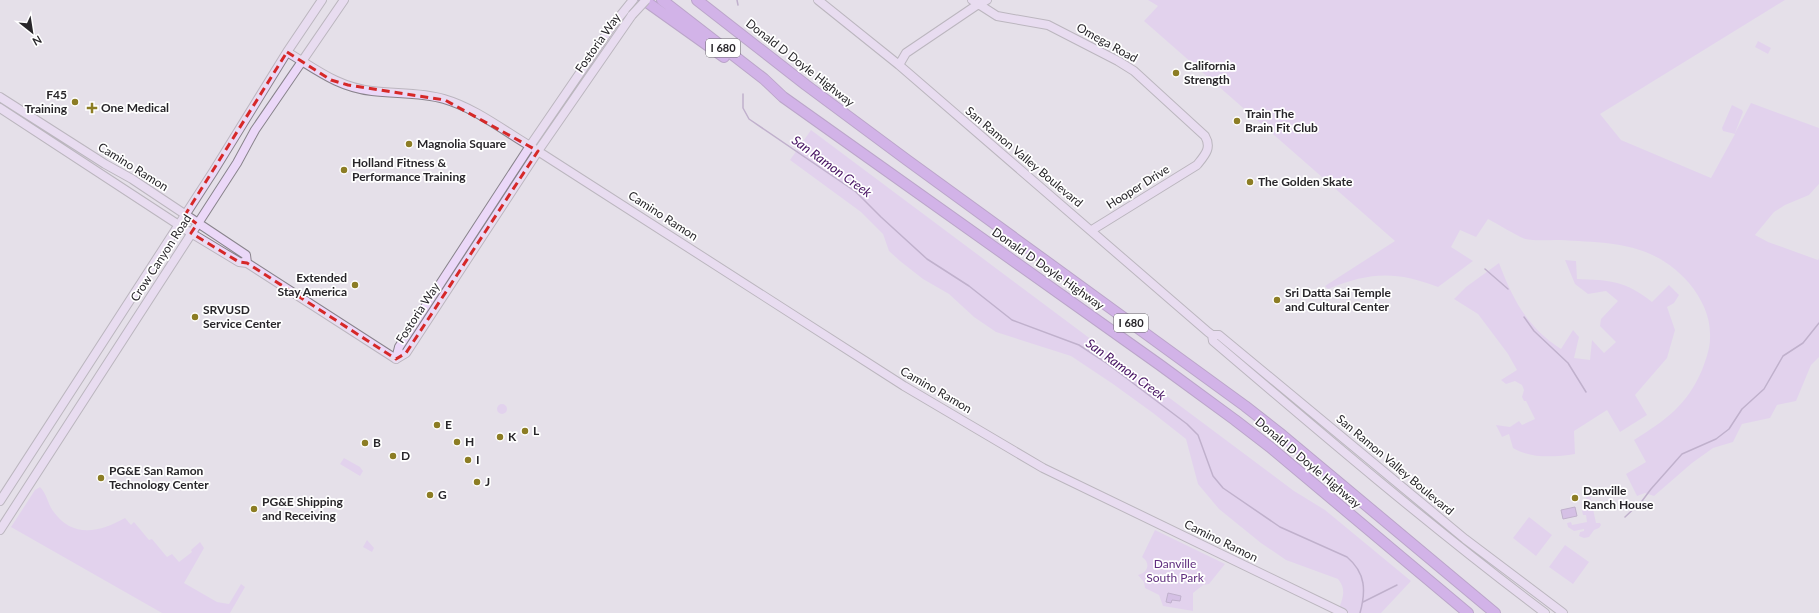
<svg xmlns="http://www.w3.org/2000/svg" width="1819" height="613" font-family="Lato,sans-serif">
<rect width="100%" height="100%" fill="#e5e0e9"/>
<path fill="#ddc2f2" d="M1148,0H1785L1600,114L1621,140L1711,178L1735,134L1723,131L1722,128L1732,105L1742,110L1743,112L1735,133L1751,103L1819,128V184L1809,195L1785,205L1774,212L1755,235L1768,242L1818,260L1819,258V357L1811,365L1796,401L1777,405L1770,418L1742,424L1733,442L1713,448L1692,463L1654,496L1645,493L1637,496L1626,474L1646,462L1634,440C1666,420 1687,405 1702,370C1706,359 1710,349 1710,338C1711,317 1702,299 1689,283C1652,241 1609,243 1559,240C1550,240 1533,241 1525,239C1513,234 1500,225 1488,219L1476,237L1460,230L1451,247L1473,261L1438,287C1395,271 1371,272 1328,289L1325,286L1395,241L1144,21L1158,6Z
M1758,41L1771,48L1768,54L1755,47Z
M811,130L1294,491L1325,510L1411,581L1381,613H1338C1341,600 1348,591 1338,579L1286,560L1261,543L1219,509L1198,484L1186,439L1153,413L1113,384L1071,356L996,332L974,317L949,294L923,279L900,261L889,251L883,234L861,212L790,160Z
M1565,260L1576,261L1577,279C1610,280 1626,281 1652,302L1669,285L1679,295L1674,303L1667,307L1675,330L1667,358L1635,395L1647,415L1620,432L1607,410L1574,431L1575,454C1555,457 1532,459 1513,448L1509,434L1502,437L1496,425L1510,427L1519,421L1522,425L1535,419L1526,401H1524L1522,397L1524,390L1522,385L1515,381L1506,384L1501,380L1517,370L1508,354L1478,314L1454,299L1466,287L1499,263C1513,300 1527,327 1561,349L1573,330L1579,337L1574,358L1590,360L1592,340L1604,353L1616,342L1600,326L1601,319L1618,301L1606,291L1588,294L1575,284Z
M497 409a5 5 0 1 1 10 0a5 5 0 1 1-10 0Z
M344,458L360,467L363,471L360,476L340,464Z
M1588,485L1596,523H1600L1601,525L1599,528L1594,530L1589,537L1584,538L1579,536L1580,532L1584,531V529L1574,531L1568,527L1567,523L1571,522L1572,525L1587,522L1586,515H1583L1582,511L1583,510V507L1588,506L1583,486Z
M40,487C47,494 48,504 53,511C73,539 100,532 125,518L131,525L134,522L149,540L152,539L167,557L172,554L179,562L192,552L191,550L200,542L204,548L184,583L217,602L229,604L241,584L245,587L230,613H162L11,527L35,490Z
M1529,517L1552,535L1536,556L1513,538Z
M1155,530L1225,564L1209,584L1203,585L1193,593V611L1163,606L1159,595L1145,588L1144,582L1138,575C1148,573 1151,563 1142,557Z
M367,540L374,548L372,552L363,547Z
M1565,545L1589,562L1573,584L1549,567Z"/>
<path fill="#c19adf" stroke="#9377a9" d="M1575,507L1577,516L1563,519L1561,510Z
M1168,593L1181,596L1180,601L1172,600L1171,603L1166,602Z"/>
<g fill="none" stroke-linecap="round" stroke-linejoin="round">
<path stroke="#9377a9" stroke-width="1.5" d="M737,0L738,5
M743,94V108L749,119L856,192L881,217L927,259L969,286L1012,320L1079,345L1105,362L1187,424L1198,435L1213,476L1223,488L1280,527L1347,557C1366,573 1366,591 1360,613
M858,193L862,187
M1485,269L1508,289
M1524,317L1534,331L1568,363L1586,392
M1625,517L1642,501L1651,489L1682,454L1716,439L1729,429L1742,409L1764,389L1783,356L1803,343L1819,323
M1363,602L1397,585"/>
<g stroke="#88838b" stroke-width="10">
<path id="secondary" d="M818,0L899,65L1208,332L1212,335H1219L1465,539L1563,613
M972,0L997,16L1048,25L1118,61L1134,71L1205,136C1212,148 1205,155 1197,165L1092,230
M287,52C316,69 337,87 372,91C396,94 421,92 444,99C475,108 503,130 530,146L904,386L1043,468L1343,613
M899,65L906,53L977,5L987,0
M0,97L105,164L132,179L246,255L247,263
M0,108L191,233L239,262L247,263L396,359
M1212,335L1213,341C1322,434 1431,527 1545,613
M396,359L399,347L530,146L612,26L633,0
M396,359L406,353L538,151L632,15
M0,501L213,172L287,52L322,0
M0,530L237,163L255,130L344,0"/>
</g>
<g stroke="#885fa4" stroke-width="12">
<path id="highway" d="M644,0L724,57
M662,0L764,79L783,97L1160,365L1235,420L1270,447L1468,613
M697,0L806,85L907,160L1245,406L1282,435L1495,613"/>
</g>
<use href="#secondary" stroke="#ebd8f8" stroke-width="8"/>
<use href="#highway" stroke="#bb7de6" stroke-width="10"/>
<g stroke="#88838b" stroke-width="10" stroke-linecap="butt">
<path id="secondary-bridge" d="M632,15L646,0"/>
</g>
<use href="#secondary-bridge" stroke="#ebd8f8" stroke-width="8"/>
</g>
<path d="M0 0H1819V613H0ZM287,52L331,80L348,85L445,100L538,151L406,353L396,359L247,263L239,262L191,233L197,224L185,215Z" fill="#e5e0e9" fill-opacity=".55" fill-rule="evenodd"/>
<path fill="none" stroke="#d62828" stroke-width="3" stroke-dasharray="8 5" stroke-linejoin="round" d="M287,52L331,80L348,85L445,100L538,151L406,353L396,359L247,263L239,262L191,233L197,224L185,215Z"/>
<g fill="#8c7d24" stroke="#fff" stroke-width="1.5">
<circle cx="1176" cy="73" r="4"/>
<circle cx="75" cy="102" r="4"/>
<path d="M90 102h4v4h4v4h-4v4h-4v-4h-4v-4h4z"/>
<circle cx="1237" cy="121" r="4"/>
<circle cx="409" cy="144" r="4"/>
<circle cx="344" cy="170" r="4"/>
<circle cx="1250" cy="182" r="4"/>
<circle cx="355" cy="285" r="4"/>
<circle cx="1277" cy="300" r="4"/>
<circle cx="195" cy="317" r="4"/>
<circle cx="437" cy="425" r="4"/>
<circle cx="525" cy="431" r="4"/>
<circle cx="500" cy="437" r="4"/>
<circle cx="457" cy="442" r="4"/>
<circle cx="365" cy="443" r="4"/>
<circle cx="393" cy="456" r="4"/>
<circle cx="468" cy="460" r="4"/>
<circle cx="101" cy="478" r="4"/>
<circle cx="477" cy="482" r="4"/>
<circle cx="430" cy="495" r="4"/>
<circle cx="1575" cy="498" r="4"/>
<circle cx="254" cy="509" r="4"/>
</g>
<g text-anchor="middle" stroke-width="3.5" stroke-linejoin="round" paint-order="stroke">
<g fill="#fff" stroke="#68676a" stroke-width="1">
<rect x="706" y="39" width="34" height="18" rx="3"/>
<rect x="1114" y="314" width="34" height="18" rx="3"/>
</g>
<g font-size="11" font-weight="bold" fill="#28262a">
<text x="723" y="52">I 680</text>
<text x="1131" y="327">I 680</text>
</g>
<g font-size="12" fill="#28262a" stroke="#fff">
<text transform="translate(598 43) rotate(-55)" y="4">Fostoria Way</text>
<text transform="translate(1107 43) rotate(29)" y="4">Omega Road</text>
<text transform="translate(800 63) rotate(38)" y="4">Donald D Doyle Highway</text>
<text transform="translate(1024 157) rotate(40)" y="4">San Ramon Valley Boulevard</text>
<text transform="translate(133 167) rotate(32)" y="4">Camino Ramon</text>
<text transform="translate(1138 187) rotate(-32)" y="4">Hooper Drive</text>
<text transform="translate(663 216) rotate(33)" y="4">Camino Ramon</text>
<text transform="translate(161 258) rotate(-57)" y="4">Crow Canyon Road</text>
<text transform="translate(1048 269) rotate(35)" y="4">Donald D Doyle Highway</text>
<text transform="translate(418 313) rotate(-57)" y="4">Fostoria Way</text>
<text transform="translate(936 390) rotate(30)" y="4">Camino Ramon</text>
<text transform="translate(1308 463) rotate(40)" y="4">Donald D Doyle Highway</text>
<text transform="translate(1395 465) rotate(40)" y="4">San Ramon Valley Boulevard</text>
<text transform="translate(1221 541) rotate(26)" y="4">Camino Ramon</text>
</g>
<g font-size="12" font-weight="bold" fill="#28262a" stroke="#fff" text-anchor="start">
<text x="1184" y="70">California<tspan x="1184" dy="14">Strength</tspan></text>
<text x="67" y="99" text-anchor="end">F45<tspan x="67" dy="14">Training</tspan></text>
<text x="101" y="112">One Medical</text>
<text x="1245" y="118">Train The<tspan x="1245" dy="14">Brain Fit Club</tspan></text>
<text x="417" y="148">Magnolia Square</text>
<text x="352" y="167">Holland Fitness &amp;<tspan x="352" dy="14">Performance Training</tspan></text>
<text x="1258" y="186">The Golden Skate</text>
<text x="347" y="282" text-anchor="end">Extended<tspan x="347" dy="14">Stay America</tspan></text>
<text x="1285" y="297">Sri Datta Sai Temple<tspan x="1285" dy="14">and Cultural Center</tspan></text>
<text x="203" y="314">SRVUSD<tspan x="203" dy="14">Service Center</tspan></text>
<text x="445" y="429">E</text>
<text x="533" y="435">L</text>
<text x="508" y="441">K</text>
<text x="465" y="446">H</text>
<text x="373" y="447">B</text>
<text x="401" y="460">D</text>
<text x="476" y="464">I</text>
<text x="109" y="475">PG&amp;E San Ramon<tspan x="109" dy="14">Technology Center</tspan></text>
<text x="485" y="486">J</text>
<text x="1583" y="495">Danville<tspan x="1583" dy="14">Ranch House</tspan></text>
<text x="438" y="499">G</text>
<text x="262" y="506">PG&amp;E Shipping<tspan x="262" dy="14">and Receiving</tspan></text>
</g>
<g font-size="12" fill="#5f2e7e" stroke="#fff">
<text x="1175" y="568">Danville<tspan x="1175" dy="14">South Park</tspan></text>
</g>
<g font-size="13" font-style="italic" fill="#430e5f" stroke="#fff">
<text transform="translate(832 166) rotate(36)" y="5">San Ramon Creek</text>
<text transform="translate(1126 369) rotate(36)" y="5">San Ramon Creek</text>
</g>
</g>
<g transform="translate(32 32) rotate(150)" stroke="#ffffff" stroke-width="3" paint-order="stroke">
<path d="M0-3L7 15L0 10L-7 15Z" fill="#28262a"/>
<text y="-6" font-size="11" font-weight="bold" text-anchor="middle" fill="#28262a">N</text>
</g>
</svg>
